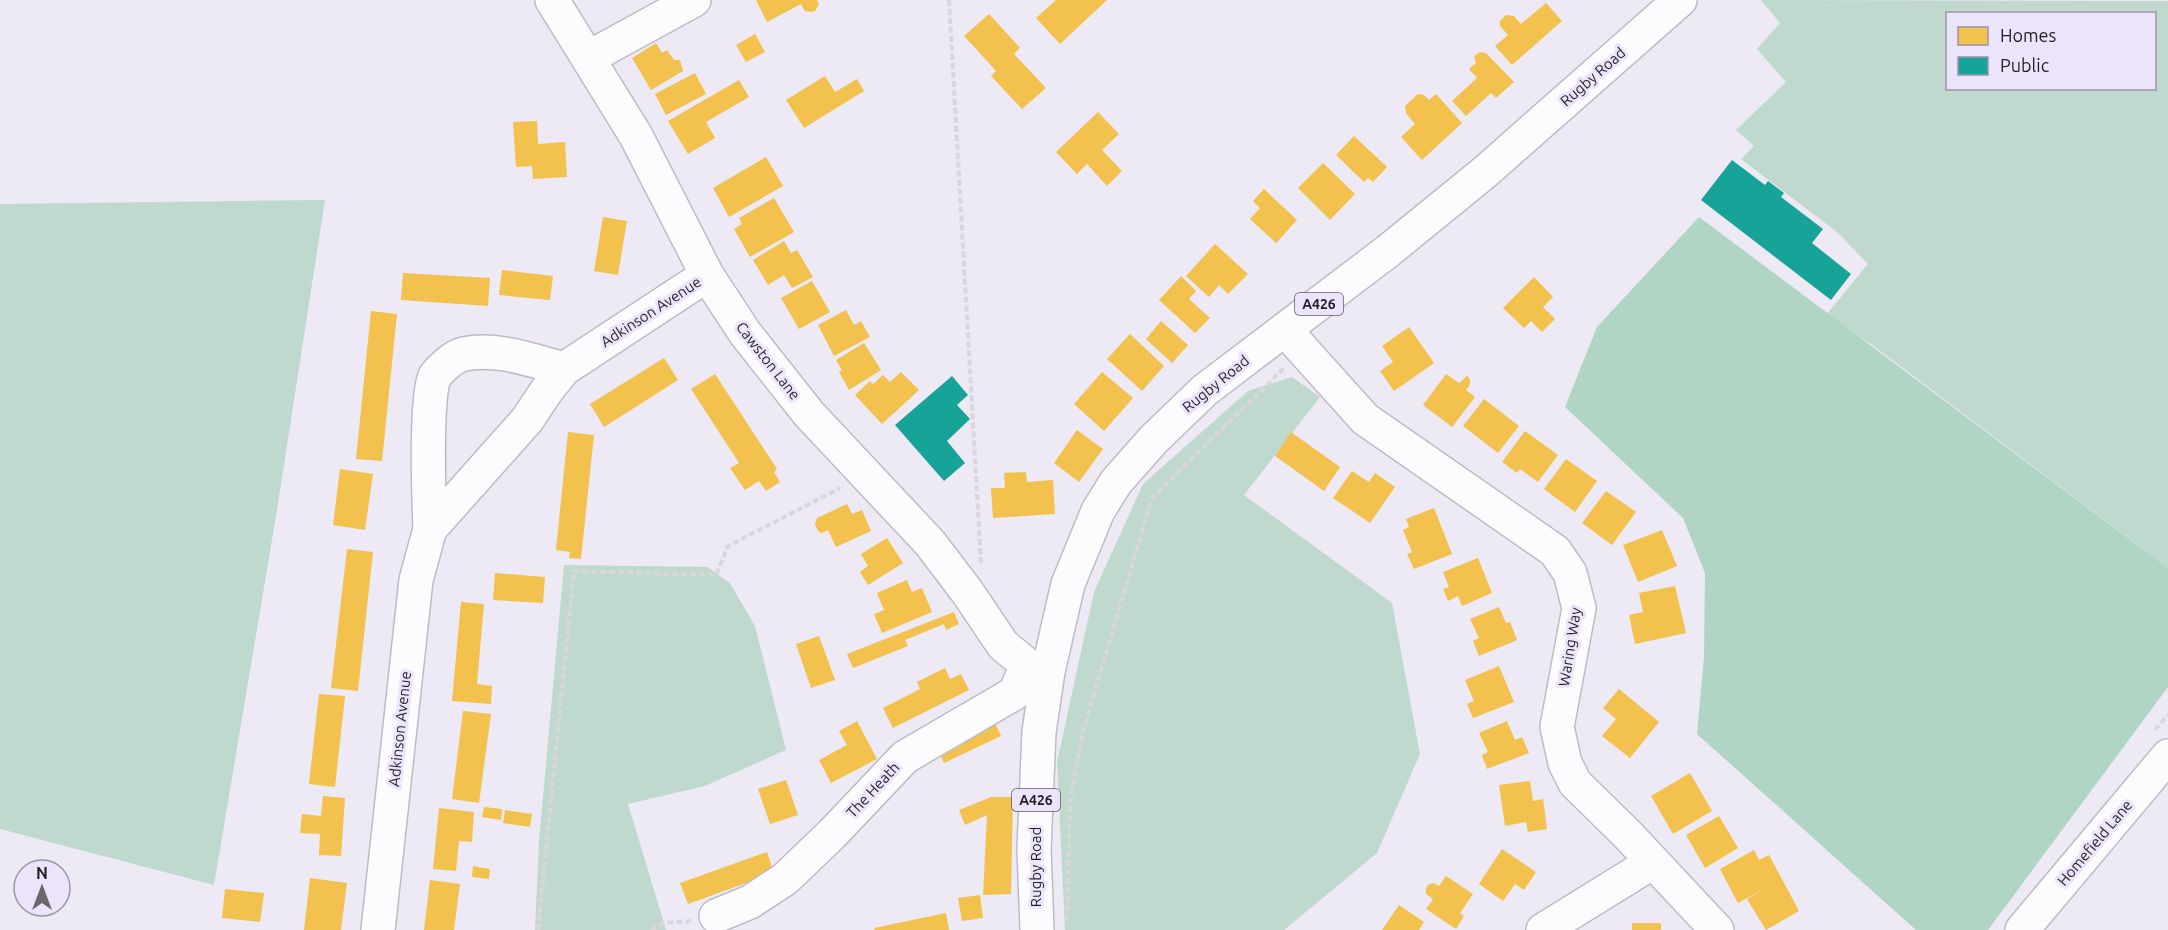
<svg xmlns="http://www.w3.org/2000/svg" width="2168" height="930" font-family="Ubuntu,sans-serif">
<rect width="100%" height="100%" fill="#ede9f5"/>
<path fill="#c0d9ce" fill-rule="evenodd" d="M1761,0L2168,1V568L1871,344L1826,315L1868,264L1837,232L1741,159L1754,146L1736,130L1786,82L1757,49L1780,23ZM1948,14H2154V88H1948Z
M325,200L277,510L214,885L0,829V204Z
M1292,377L1320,397L1244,495L1392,603L1420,754L1377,853L1284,930H1065L1057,762L1094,592L1143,484L1248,391Z
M564,565L707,567L730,583L755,626L786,750L705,786L628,804L666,930H535L539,841Z"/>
<path fill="#b0d5c4" d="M1699,217L2168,568V687L1988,930H1916L1697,734L1704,657L1705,573L1683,518L1565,407L1597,327Z"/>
<path fill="#f2c14e" d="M756,0H817L819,4L815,11L811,12L805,11L801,4L767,22Z
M1056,0H1107L1060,44L1036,18Z
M1546,3L1562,21L1512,65L1495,46L1508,35L1500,26V21L1506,15L1514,16L1521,24Z
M989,14L1020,48L1014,54L1046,88L1022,109L991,76L996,71L964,36Z
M755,34L765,52L746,62L736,45Z
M656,43L662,53L667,50L674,60H680L683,71L651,90L632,58Z
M1480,52L1486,53L1514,82L1496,98L1491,93L1466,116L1452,101L1477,78L1469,69L1476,63L1474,56Z
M695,73L706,94L666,115L655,94Z
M825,76L835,92L857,79L864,91L804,128L786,100Z
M739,80L749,97L706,122L715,138L688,154L668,121Z
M1418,94L1424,95L1429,100L1436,94L1462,123L1422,160L1401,137L1415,124L1406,113L1405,106Z
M1098,112L1119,134L1102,150L1122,171L1107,186L1087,164L1077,174L1056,152Z
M537,121L538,144L565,142L567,177L533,179L532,166L516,167L513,122Z
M1354,136L1387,167L1373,182L1368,178L1364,182L1336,155Z
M766,157L783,186L729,217L713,188Z
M1323,163L1355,194L1330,220L1298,188Z
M1264,189L1297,220L1276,243L1250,219L1260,208L1253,201Z
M774,198L794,232L750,257L734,229L742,224L739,218Z
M603,217L627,221L618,275L594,271Z
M784,241L791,253L797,250L813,277L792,288L784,275L768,285L753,260Z
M1215,244L1248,274L1228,294L1219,285L1209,297L1186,276Z
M502,270L553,276L550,300L499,295Z
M403,273L490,278L488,306L401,300Z
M1181,276L1196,291L1189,299L1210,318L1195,333L1159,300Z
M1534,277L1553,297L1543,307L1555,319L1542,332L1531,321L1524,328L1503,308Z
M812,281L830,312L799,329L781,298Z
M846,310L854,325L861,321L870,337L834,356L818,325Z
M371,311L397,314L382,461L356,459Z
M1161,321L1188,345L1172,363L1146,339Z
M1409,327L1434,363L1394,391L1380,371L1393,362L1382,346Z
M1130,334L1164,366L1142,391L1107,359Z
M864,343L881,370L849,390L839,372L842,370L836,360Z
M664,358L678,380L604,427L590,404Z
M901,372L919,390L882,424L855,395L870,381L873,384L883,375L890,382Z
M1102,372L1133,398L1104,431L1074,404Z
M715,374L777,469L774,472L780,482L766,491L759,481L745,490L730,468L739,463L691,389Z
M1446,374L1459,383L1467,376L1470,379V385L1466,390L1475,397L1452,427L1423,405Z
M1484,399L1519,426L1498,453L1463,426Z
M1077,430L1103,449L1079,482L1054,463Z
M1525,431L1558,455L1538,482L1520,469L1517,473L1502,462Z
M568,432L594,435L581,559L569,558L570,552L556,550Z
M1291,432L1340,467L1324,491L1275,456Z
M1566,459L1597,481L1575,512L1544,489Z
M340,469L373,474L365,530L333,525Z
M1352,471L1369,482L1375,473L1395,487L1370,523L1333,498Z
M1026,472L1027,482L1053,480L1055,514L993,518L991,488H1005L1004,473Z
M1606,491L1636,512L1612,545L1582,523Z
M847,504L852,514L862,510L871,531L836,547L828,530L822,533L818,531L815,524L817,518Z
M1434,508L1452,554L1414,569L1407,554L1412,552L1403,530L1409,527L1406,519Z
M1662,530L1677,566L1638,582L1623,545Z
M887,538L903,563L868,585L860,572L868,566L861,554Z
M347,549L373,552L358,691L331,688Z
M1478,558L1492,593L1462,606L1458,596L1448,601L1443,589L1449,587L1443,572Z
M495,573L545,577L543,603L493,600Z
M907,580L912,592L922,588L932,612L882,633L874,614L884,610L877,593Z
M1675,586L1686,633L1635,644L1629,615L1643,612L1639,593Z
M461,602L484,604L477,684L492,686L491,704L452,701Z
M1499,607L1506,623L1510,622L1517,640L1479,656L1473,641L1479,638L1470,619Z
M954,612L959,624L946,630L944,624L905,640L908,646L853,668L847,654Z
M819,636L835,680L811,688L796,644Z
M1499,666L1514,702L1473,718L1467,704L1474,701L1465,680Z
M945,668L950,679L961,674L969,690L893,728L883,708L920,689L917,682Z
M1619,689L1659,722L1630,758L1602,736L1616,719L1603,708Z
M319,694L345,696L335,787L309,784Z
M463,711L491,714L479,803L452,799Z
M993,719L1001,736L944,763L936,746Z
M857,721L877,759L831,783L819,760L847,745L839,731Z
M1507,721L1515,740L1522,737L1529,753L1487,769L1482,755L1488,752L1479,733Z
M1690,773L1712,811L1673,834L1651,796Z
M786,780L798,815L770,824L758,789Z
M1530,781L1533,801L1543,799L1547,829L1528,832L1526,822L1505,826L1499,785Z
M323,796L345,798L341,856L319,855L320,834L300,833L302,814L321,816Z
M991,797H1013L1011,894L983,895L987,815L965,825L959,810Z
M484,807L502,809L501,820L482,817Z
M439,808L474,812L472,842L459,841L456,871L433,869Z
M505,810L532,814L530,827L503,823Z
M1719,816L1738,848L1705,868L1686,835Z
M1502,849L1536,872L1524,890L1515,884L1503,901L1479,884Z
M1754,850L1759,860L1769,855L1799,911L1766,930L1747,899L1767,887L1738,903L1720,869Z
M767,852L774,873L688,904L680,883Z
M473,866L490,869L489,879L472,877Z
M1446,876L1473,894L1460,913L1464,916L1456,929L1426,909L1433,899L1426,894V888L1429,884L1434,883L1439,886Z
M310,878L347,883L341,930H304Z
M430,880L460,884L454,930H424Z
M225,889L264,893L260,922L222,918Z
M980,895L983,918L962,921L958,898Z
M1399,905L1424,922L1419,930H1382Z
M946,913L949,930H875L874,928Z
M1632,923H1661V930H1632Z"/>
<path fill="#17a398" d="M1732,160L1765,185L1768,181L1784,193L1781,197L1823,229L1812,243L1851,274L1831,300L1701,200Z
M952,376L968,395L957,405L970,419L947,441L965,463L944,481L895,425Z"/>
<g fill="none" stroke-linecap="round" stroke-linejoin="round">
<g stroke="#bfbbc5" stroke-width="36">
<path id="minor" d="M552,0L636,136L707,275L745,333L809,414L930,543L968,593L1003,645L1027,665L1048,671
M588,58L694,0
M1285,330L1365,419L1555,551L1570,573L1579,608L1557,727L1565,763L1575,783L1628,835L1717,930
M430,529C429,504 425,392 435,376C441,368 454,356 464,354C497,347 533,361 564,369
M716,916L750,902L785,879L832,834L905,757L1015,693L1027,665
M378,930L416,580L430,529L527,420L547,390L564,369L707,275
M1543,930L1653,862
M2022,930L2168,756"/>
</g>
<g stroke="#bfbbc5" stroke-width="36">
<path id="major" d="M1037,930L1034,849L1039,732L1048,671L1068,584L1098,511L1116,482L1154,439L1205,390L1388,251L1485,172L1680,0"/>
</g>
<path stroke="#d9d7db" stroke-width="4" stroke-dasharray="6 3" stroke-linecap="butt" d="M949,0L981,564
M2155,730L2168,715
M1067,920L1070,801L1083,732L1152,498L1285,367
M538,930L574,571L716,575L728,546L840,488
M651,930L665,923L692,921"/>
<use href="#minor" stroke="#fcfcfe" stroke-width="33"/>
<use href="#major" stroke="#fcfcfe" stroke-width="33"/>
</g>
<g text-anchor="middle" stroke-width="6" stroke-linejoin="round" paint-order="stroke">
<g fill="#ece4fa" stroke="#5f5a66" stroke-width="1.5">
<rect x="1295" y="293" width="48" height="22" rx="4.5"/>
<rect x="1012" y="789" width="48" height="22" rx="4.5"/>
</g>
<g font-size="14" font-weight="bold" fill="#231f27">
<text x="1319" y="309">A426</text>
<text x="1036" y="805">A426</text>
</g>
<g font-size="15" fill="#231f27" stroke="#ece4fa">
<text transform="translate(1593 77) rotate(-41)" y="5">Rugby Road</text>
<text transform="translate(651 312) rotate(-33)" y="5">Adkinson Avenue</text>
<text transform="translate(768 361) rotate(52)" y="5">Cawston Lane</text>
<text transform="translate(1216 384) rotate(-39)" y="5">Rugby Road</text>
<text transform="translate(1570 647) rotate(-81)" y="5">Waring Way</text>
<text transform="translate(400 729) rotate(-84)" y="5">Adkinson Avenue</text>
<text transform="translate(873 790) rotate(-47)" y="5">The Heath</text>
<text transform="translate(2095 843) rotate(-50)" y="5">Homefield Lane</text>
<text transform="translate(1036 867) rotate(-90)" y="5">Rugby Road</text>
</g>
</g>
<rect x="1946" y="12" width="210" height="78" fill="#ece4fa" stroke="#9c95a6" stroke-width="1.5"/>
<rect x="1958" y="27" width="30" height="18" fill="#f2c14e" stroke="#9c95a6" stroke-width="1.5"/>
<text x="2000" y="42" font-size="18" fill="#231f27">Homes</text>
<rect x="1958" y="57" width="30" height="18" fill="#17a398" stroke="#9c95a6" stroke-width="1.5"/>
<text x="2000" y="72" font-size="18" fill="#231f27">Public</text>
<g transform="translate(42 888)"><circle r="28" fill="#ece4fa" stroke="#9c95a6" stroke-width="1.5"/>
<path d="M0-4.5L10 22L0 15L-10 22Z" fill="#6a666f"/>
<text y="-9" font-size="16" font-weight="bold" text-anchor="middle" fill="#231f27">N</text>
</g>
</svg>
